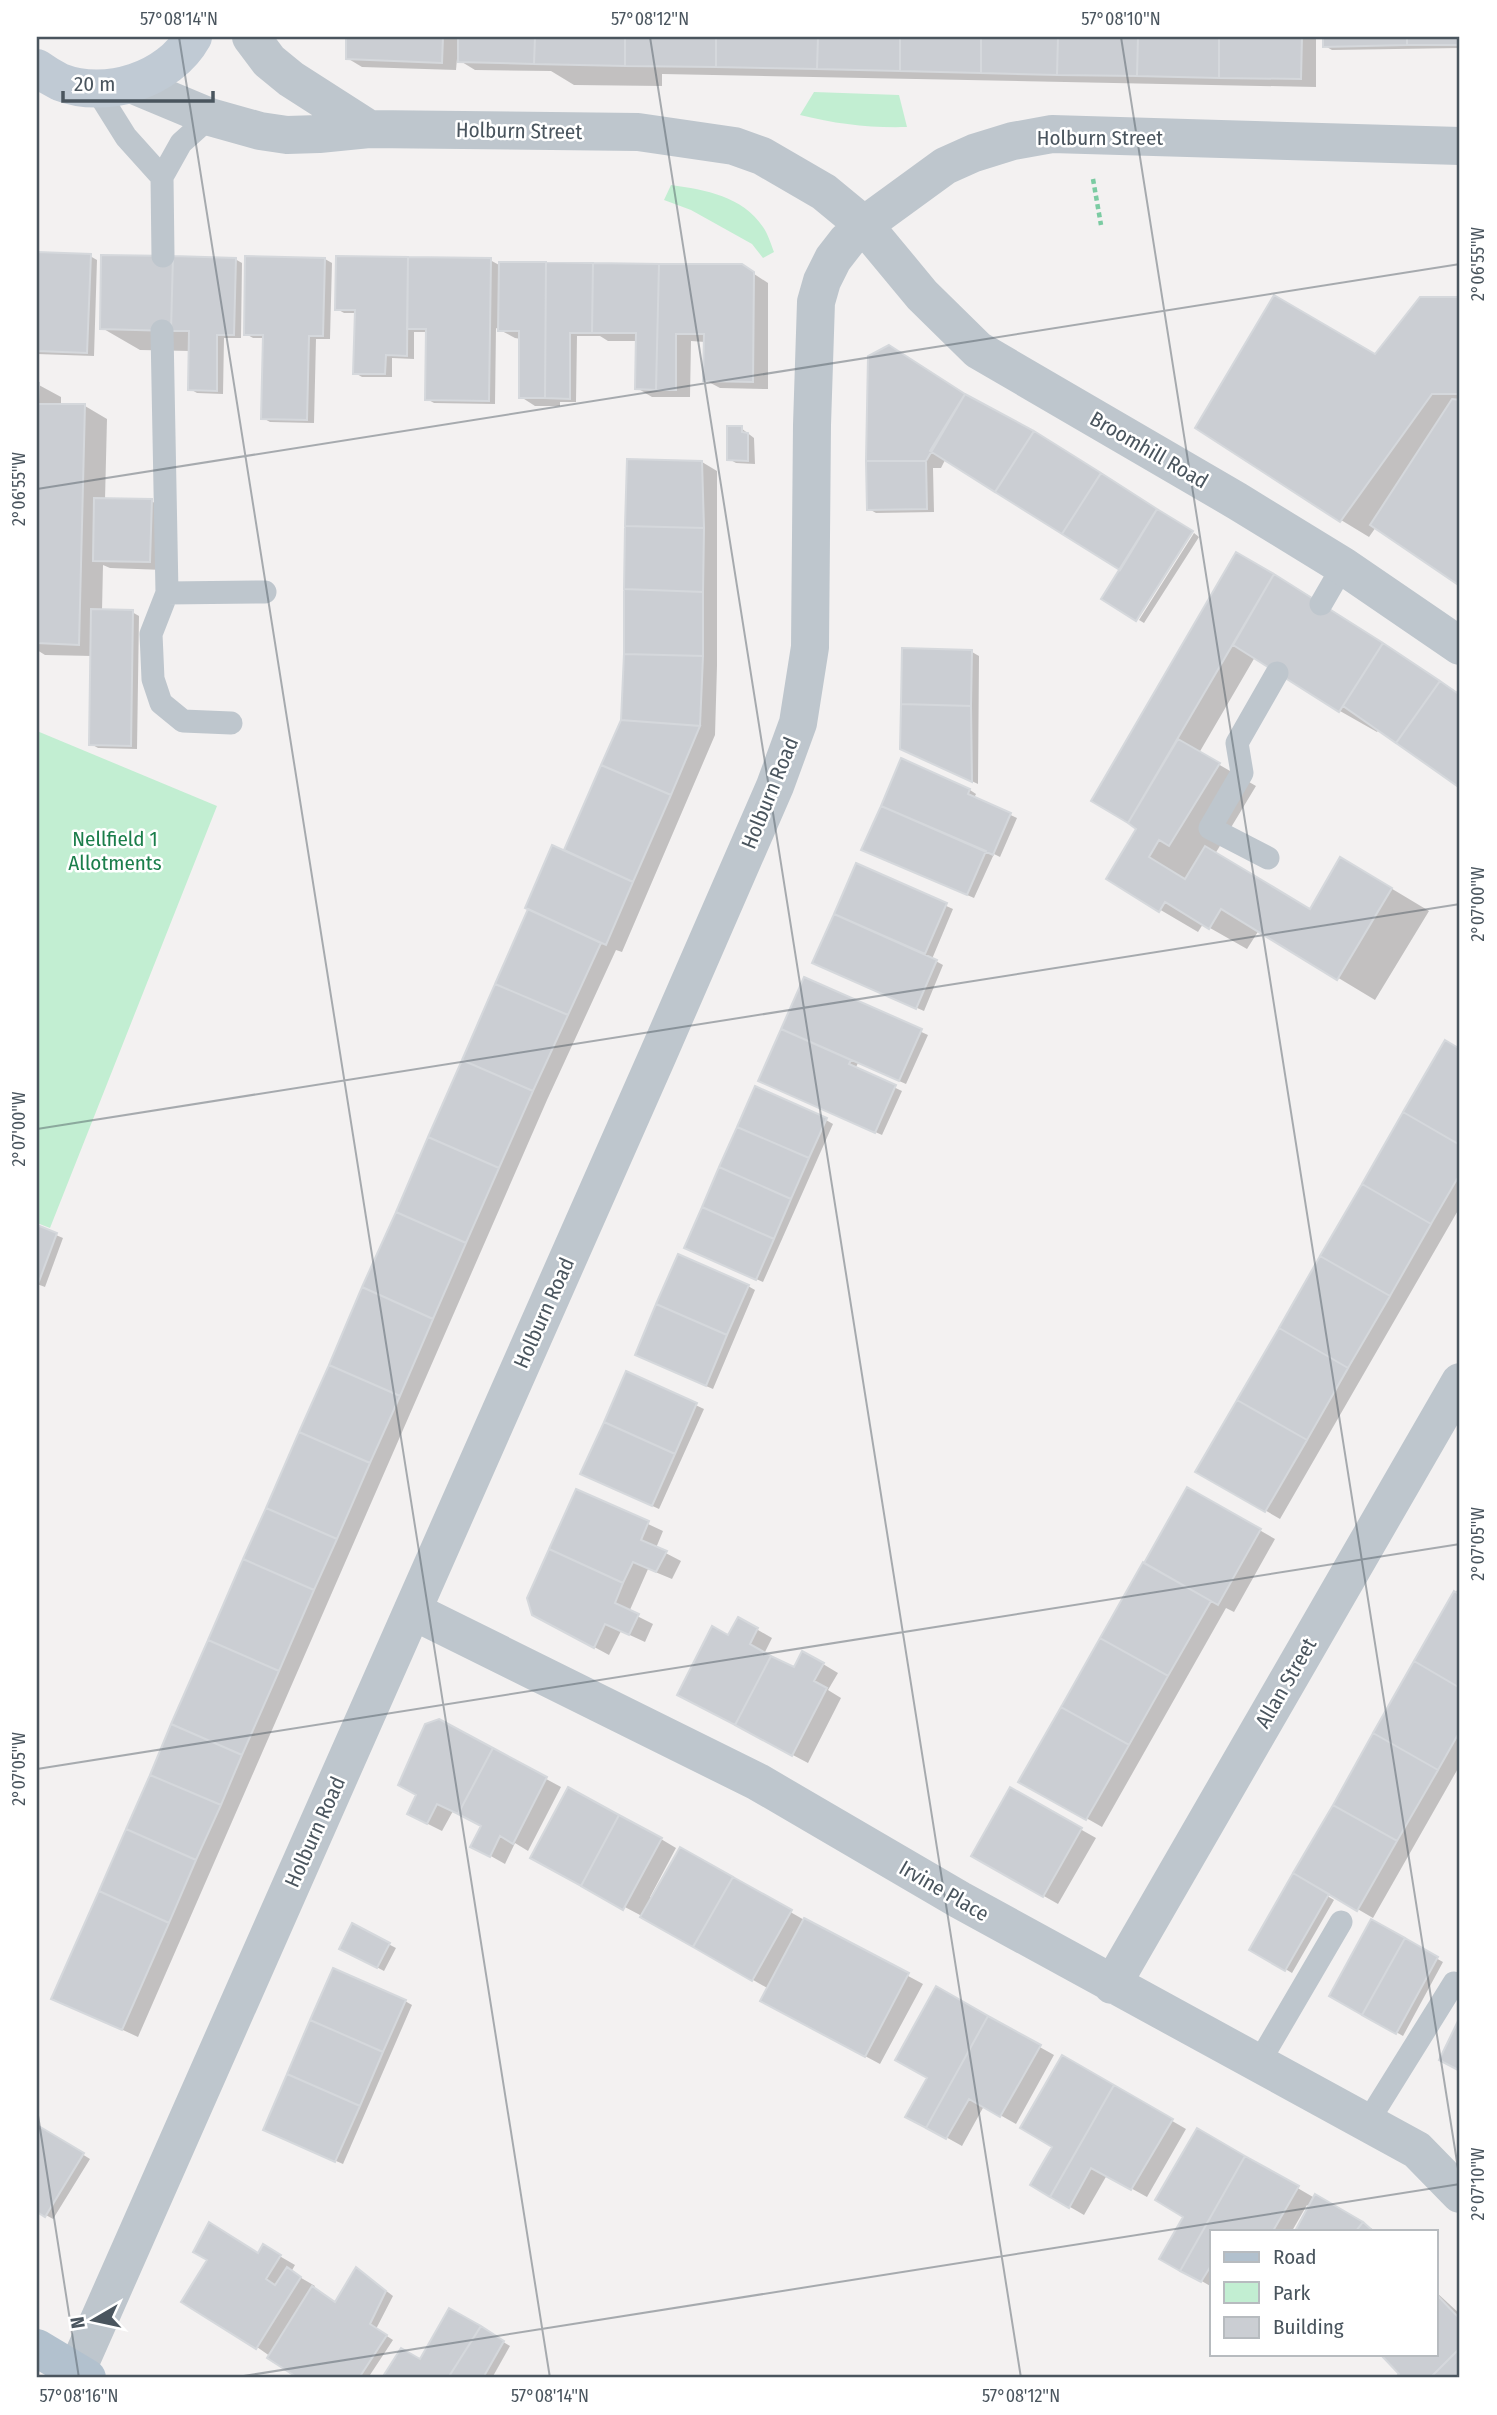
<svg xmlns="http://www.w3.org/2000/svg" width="1497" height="2415" font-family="'Fira Sans Condensed',sans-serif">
<rect width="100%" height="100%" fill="#f3f1f1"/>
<path fill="#c2eed2" d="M814,92L899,95L907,127C869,128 836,124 800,115Z
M671,185C706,190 742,196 763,227C768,234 771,244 774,252L763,258L752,244L691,210L664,200Z
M37,731L217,806L50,1228L37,1223Z"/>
<path fill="#0003" d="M348,37H1316V87L662,74V86L574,85L551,71L475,70L457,59L456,70L362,67L347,58Z
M1325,37H1460V48L1332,50L1325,46Z
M37,254L90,256L97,260L94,356L37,354Z
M235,259L242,263L241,338H224L223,394L197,393L190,389V351L140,350L102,328Z
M325,259L332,263L330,339H316L314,423L270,422L263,418L265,338H253L246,334Z
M490,260L501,266H742L768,283V389L720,388L705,380V342L691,341L690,397H652L637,388L638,341H608L600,336H577L576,402H560V406H535L521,397V339L515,338L496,328L495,404L434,403L427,399V332H414V359L392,358V377H362L355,373L357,313H344L337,309Z
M1421,298L1460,299V584L1376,527L1369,537L1341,520L1376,356Z
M37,384L61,397V406H85L107,419L105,500L151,501L166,509L164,570L110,568L103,565L102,611L132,612L139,616L137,749L98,748L91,744L92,656L45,655L37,650Z
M974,401L1191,531L1122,569L946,458L941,468H933L934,512L876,513L869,509Z
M741,428L754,438L755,464L736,463L729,459Z
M628,461L702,462L717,471V666L715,735L622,952L616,950L547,1100L138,2037L54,1998L530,909L565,852L622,720Z
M1194,533L1199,537L1144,623L1139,620Z
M1237,554L1313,598L1460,694V786L1379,729L1377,732L1340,711L1255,657L1199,753L1256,786L1215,854L1311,911L1379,881L1429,911L1375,1000L1259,930L1247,949L1203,924L1198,932L1108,879L1138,829L1093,801Z
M972,652L979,656L978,784L909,752Z
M902,761L970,790L976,794L974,798L1017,818L1000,857L994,854L974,898L871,853Z
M857,866L953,909L932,959L943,965L924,1011L815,963Z
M805,979L928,1035L906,1084L858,1063L855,1069L902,1091L882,1135L760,1080Z
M1446,1042L1460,1051V1207L1280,1519L1198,1471Z
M826,1120L833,1124L763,1282L693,1251Z
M37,1227L63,1238L45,1287L37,1284Z
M748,1286L755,1290L713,1389L644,1359Z
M627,1373L704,1409L659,1509L589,1477Z
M1188,1489L1275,1539L1234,1612L1226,1608L1102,1827L1021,1781Z
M577,1491L663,1531L656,1548L681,1561L672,1579L648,1569L629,1612L653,1624L645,1642L621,1631L609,1655L546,1621Z
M1460,1585V1765L1373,1918L1301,1876L1299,1879L1334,1900L1292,1973L1252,1949Z
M739,1619L772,1638L764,1654L794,1670L823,1664L838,1673L828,1690L841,1698L808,1763L694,1703Z
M439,1721L561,1787L528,1851L515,1843L505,1864L473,1846L483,1826L453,1811L442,1831L424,1822L418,1795Z
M1011,1790L1096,1838L1058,1904L973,1856Z
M661,1839L676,1848L650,1897L653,1898L680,1849L806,1921L923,1984L880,2064L777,2009L769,1989L640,1915L547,1866Z
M1371,1922L1443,1962L1403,2036L1331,1995Z
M353,1926L396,1948L384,1971L341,1948Z
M936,1989L1054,2055L1016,2124L984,2106L962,2146L908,2116L929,2078Z
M405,2001L412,2005L343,2164L272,2133Z
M1062,2057L1186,2129L1147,2197L1107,2175L1084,2215L1032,2185L1055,2146Z
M37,2126L90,2159L53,2219L37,2210Z
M1198,2130L1313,2197L1376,2231H1297L1310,2207L1307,2205L1292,2231H1212V2287L1162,2258L1185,2216Z
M264,2247L295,2265L291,2272L315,2286L313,2289L336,2304L364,2274L393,2296L376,2329L393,2340L368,2378H301L257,2347L258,2254Z
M1436,2292L1460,2314V2378H1397L1402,2374L1382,2354H1436Z
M450,2310L510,2346L492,2378H384L402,2350L421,2361Z"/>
<path fill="#cbced3" stroke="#d5d8dc" stroke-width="2" d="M346,37H443L442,63L346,59Z
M458,37H535L534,64L458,62Z
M535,37H625V66L534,64Z
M625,37H716V67L625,66Z
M716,37H818L817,69L716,67Z
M818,37H900V71L817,69Z
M900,37H981V73L900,71Z
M981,37H1058L1057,75L981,73Z
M1058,37H1138L1137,76L1057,75Z
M1138,37H1219V78L1137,76Z
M1219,37H1302L1301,79L1219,78Z
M1323,37H1407V45L1323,47Z
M1407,37H1460V45H1407Z
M37,252L91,254L87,353L37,351Z
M101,255L173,256L171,331L100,329Z
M173,256L236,258L234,335H217V391L188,390L189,331H171Z
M245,256L325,258L323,336H309L307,420L261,419L263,335H244Z
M336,256L408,257L407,356L386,355L385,374H353L355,310H335Z
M408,257L491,258L489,401L425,400L426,329H407Z
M499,262H546L545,398H519V331H498Z
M546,262L593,263L592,333H570V399L545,398Z
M593,263L659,264L656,390L635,389L636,333H592Z
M659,264H742L754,272L753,382L703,381L704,334H676V390H656Z
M1274,295L1375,354L1420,297H1460V394H1432L1340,522L1195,428Z
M889,345L965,394L926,461H866L868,356Z
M37,383H39L38,404H85L79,645L37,643Z
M965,394L1034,431L995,492L930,451Z
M1452,399L1460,400V586L1370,525Z
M727,426H742V432L748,433V461L727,460Z
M1034,431L1101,473L1062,534L995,492Z
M627,459L702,461L704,528L625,526Z
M866,461H926L927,509L867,510Z
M1101,473L1157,509L1120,570L1062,534Z
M94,498L152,499L150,562L93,561Z
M1157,509L1193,531L1136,621L1101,599Z
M625,526L704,528L703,592L624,589Z
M1236,552L1274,574L1128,823L1091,801Z
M1274,574L1383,643L1339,712L1233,645Z
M624,589L703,592V656L624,654Z
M91,609L133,610L131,746L89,745Z
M1383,643L1440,681L1396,743L1343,706Z
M902,648L972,650L971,706L901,704Z
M624,654L703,656L700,726L621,720Z
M1440,681L1460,695V788L1396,743Z
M901,704L971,706L972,782L900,749Z
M621,720L700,726L671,795L601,765Z
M1178,739L1220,763L1169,846L1159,840L1149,857L1185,879L1205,846L1310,909L1340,857L1392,888L1337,980L1221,909L1209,929L1165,902L1159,912L1106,879L1136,829L1128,823Z
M901,758L970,789L968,794L1011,813L993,855L881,806Z
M601,765L671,795L633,882L564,850Z
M881,806L986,851L967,895L861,850Z
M552,845L633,882L606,945L525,908Z
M856,863L947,903L925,954L834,914Z
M528,909L601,943L568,1015L495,984Z
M834,914L937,960L916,1009L812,963Z
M804,977L922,1029L899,1081L781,1029Z
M495,984L568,1015L533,1091L462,1060Z
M781,1029L851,1060L849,1064L896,1085L875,1133L758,1081Z
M1445,1040L1460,1049V1145L1403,1112Z
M462,1060L533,1091L499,1168L428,1137Z
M755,1086L827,1118L809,1158L737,1127Z
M1403,1112L1460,1145V1174L1431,1224L1362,1184Z
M737,1127L809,1158L791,1199L719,1167Z
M428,1137L499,1168L466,1243L396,1212Z
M719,1167L791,1199L774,1239L702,1207Z
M1362,1184L1431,1224L1390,1296L1320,1256Z
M702,1207L774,1239L756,1280L684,1248Z
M396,1212L466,1243L433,1319L362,1287Z
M37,1225L57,1233L38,1284H37Z
M678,1254L749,1285L727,1335L656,1304Z
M1320,1256L1390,1296L1348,1368L1279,1328Z
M362,1287L433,1319L400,1396L329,1365Z
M656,1304L727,1335L706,1386L635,1355Z
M1279,1328L1348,1368L1307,1440L1237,1400Z
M329,1365L400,1396L370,1463L299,1432Z
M626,1371L697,1403L675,1454L604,1422Z
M1237,1400L1307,1440L1265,1512L1195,1472Z
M604,1422L675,1454L652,1506L580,1474Z
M299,1432L370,1463L337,1539L266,1508Z
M1187,1487L1261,1529L1218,1605L1144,1563Z
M576,1489L649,1521L641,1540L667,1551L656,1572L633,1562L623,1583L549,1549Z
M266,1508L337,1539L314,1590L243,1559Z
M549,1549L623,1583L615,1603L639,1614L629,1635L605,1624L594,1648L532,1615L527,1598Z
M243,1559L314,1590L279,1671L208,1640Z
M1143,1562L1211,1601L1168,1676L1100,1638Z
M1454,1591L1460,1595V1688L1414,1661Z
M738,1617L758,1628L750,1644L771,1656L735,1725L677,1695L712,1626L728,1635Z
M1100,1638L1168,1676L1129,1745L1061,1707Z
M208,1640L279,1671L242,1755L171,1724Z
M802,1651L824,1663L814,1681L827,1688L792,1756L735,1725L771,1656L794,1667Z
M1414,1661L1460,1688V1731L1438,1770L1373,1733Z
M1061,1707L1129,1745L1086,1820L1018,1782Z
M439,1719L493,1748L458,1814L437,1804L427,1824L407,1814L416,1795L398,1785L425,1724Z
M171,1724L242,1755L221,1805L150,1775Z
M1373,1733L1438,1770L1397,1841L1333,1805Z
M493,1748L547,1777L513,1844L500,1836L490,1857L470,1847L481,1826L458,1814Z
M150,1775L221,1805L196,1860L126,1829Z
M568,1787L619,1815L581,1886L530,1858Z
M1010,1787L1082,1828L1043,1897L971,1856Z
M1333,1805L1397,1841L1357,1911L1293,1873Z
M619,1815L662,1838L623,1910L581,1886Z
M126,1829L196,1860L169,1923L99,1891Z
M680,1847L733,1877L693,1947L640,1917Z
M1293,1873L1329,1894L1285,1971L1249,1950Z
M733,1877L792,1910L752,1981L693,1947Z
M99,1891L169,1923L122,2030L51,1999Z
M804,1918L909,1973L865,2057L760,2001Z
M1371,1919L1405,1938L1362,2015L1329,1996Z
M352,1923L390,1943L377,1968L339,1949Z
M1405,1938L1438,1957L1396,2034L1362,2015Z
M333,1968L406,2000L383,2052L310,2020Z
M936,1986L988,2016L926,2128L905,2117L927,2078L895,2060Z
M988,2016L1041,2045L1000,2117L969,2099L946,2139L926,2128Z
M1460,2017V2071L1439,2060Z
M310,2020L383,2052L360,2106L287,2074Z
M1062,2055L1114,2085L1050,2197L1030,2185L1052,2147L1020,2128Z
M287,2074L360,2106L335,2162L263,2130Z
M1114,2085L1173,2119L1131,2190L1091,2168L1069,2208L1050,2197Z
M37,2125L84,2153L45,2217L37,2212Z
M1197,2128L1245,2156L1180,2271L1159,2259L1183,2217L1155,2200Z
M1245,2156L1299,2186L1273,2231H1212V2264L1201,2282L1180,2271Z
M1315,2194L1363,2222L1356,2231H1295Z
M209,2222L258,2253L263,2244L281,2255L266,2279L275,2285L287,2267L301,2277L256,2349L181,2302L207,2260L193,2252Z
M1363,2222L1373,2231H1356Z
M356,2267L386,2291L370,2324L387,2335L359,2378H298L267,2358L312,2286L335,2302Z
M1436,2294L1460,2319V2348L1430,2378H1395L1399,2374L1380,2354H1436Z
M449,2308L481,2326L448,2378H382L401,2348L420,2359Z
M481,2326L504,2341L483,2378H448Z
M1460,2348V2378H1430Z"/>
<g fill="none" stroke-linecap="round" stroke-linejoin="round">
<path stroke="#7bcba2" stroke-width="4.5" stroke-dasharray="5 3.5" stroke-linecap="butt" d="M1093,179L1101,225"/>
<path stroke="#bec6cd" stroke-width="23" d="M96,89L126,137L162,177
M163,256L162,177L181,143L210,117
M162,331L167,593L151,634L153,679L161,703L183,721L231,723
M167,593L265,592
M1321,604L1343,566
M1268,858L1210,828L1242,773L1237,743L1277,673
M1258,2064L1341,1922
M1367,2123L1454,1983"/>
<path stroke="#bec6cd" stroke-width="38" d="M413,1611L758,1782L960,1900L1417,2150L1460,2194
M1112,1985L1460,1382"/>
<path stroke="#bec6cd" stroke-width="38" d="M251,37L269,61L291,79L369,129
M131,84L210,117L260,131L287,135L319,134L369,129L638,132L734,146L762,156L824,192L864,225L922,295L978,350L1237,501L1343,566L1460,646
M76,2372L657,1057L775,786L798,723L810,647L812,425L816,302L822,281L833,259L847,241L864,225L945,166L974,153L1013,141L1052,134L1460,146"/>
<path stroke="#c0cad4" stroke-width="38" d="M37,68C44,73 52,78 60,82C106,100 169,80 193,37"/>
<path stroke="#b2c1ce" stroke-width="38" d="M37,2348L87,2378"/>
</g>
<path fill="none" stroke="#4a555e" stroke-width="2" stroke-opacity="0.45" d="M179,37L550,2378M650,37L1021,2378M1121,37L1460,2181M37,489L1460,264M37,1129L1460,904M37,1769L1460,1544M37,2109L79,2378M231,2378L1460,2184"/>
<g text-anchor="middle" stroke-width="5" stroke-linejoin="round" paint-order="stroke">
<g font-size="21" fill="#4a555e" stroke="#fff">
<text transform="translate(519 131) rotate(1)" y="7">Holburn Street</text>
<text x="1100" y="145">Holburn Street</text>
<text transform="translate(1149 450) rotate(30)" y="7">Broomhill Road</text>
<text transform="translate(770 793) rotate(-68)" y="7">Holburn Road</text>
<text transform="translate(544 1313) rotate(-66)" y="7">Holburn Road</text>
<text transform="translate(1286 1683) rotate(-60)" y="7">Allan Street</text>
<text transform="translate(315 1832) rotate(-66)" y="7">Holburn Road</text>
<text transform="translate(944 1891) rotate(30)" y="7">Irvine Place</text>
</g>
<g font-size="21" fill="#1b7e4b" stroke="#fff">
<text x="115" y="846">Nellfield 1<tspan x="115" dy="24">Allotments</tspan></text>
</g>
</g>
<rect width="1497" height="2415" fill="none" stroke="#ffffff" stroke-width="77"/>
<rect x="1210" y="2230" width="228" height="126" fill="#ffffff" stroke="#b7bbbf" stroke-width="2"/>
<rect x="1224" y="2252" width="35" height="10" fill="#b2c1ce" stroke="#b7bbbf" stroke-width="2"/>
<text x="1273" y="2264" font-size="21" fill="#4a555e">Road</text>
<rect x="1224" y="2282" width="35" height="21" fill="#c2eed2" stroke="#b7bbbf" stroke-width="2"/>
<text x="1273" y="2300" font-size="21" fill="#4a555e">Park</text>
<rect x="1224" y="2317" width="35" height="21" fill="#cbced3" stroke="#b7bbbf" stroke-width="2"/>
<text x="1273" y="2334" font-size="21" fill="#4a555e">Building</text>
<g transform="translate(94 2320) rotate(261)" stroke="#ffffff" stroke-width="5" paint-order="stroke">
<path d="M0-5L12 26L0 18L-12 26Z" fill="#4a555e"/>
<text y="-10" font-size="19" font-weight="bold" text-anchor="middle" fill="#4a555e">N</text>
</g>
<path d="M63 91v10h150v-10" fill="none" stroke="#4a555e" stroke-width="3.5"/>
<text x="74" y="91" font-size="21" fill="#4a555e" stroke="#ffffff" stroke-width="5" paint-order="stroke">20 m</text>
<rect x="38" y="38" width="1420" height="2338" fill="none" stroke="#4a555e" stroke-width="2.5"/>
<g font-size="18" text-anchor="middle" fill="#4a555e">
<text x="179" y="25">57°08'14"N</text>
<text x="650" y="25">57°08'12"N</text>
<text x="1121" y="25">57°08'10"N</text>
<text transform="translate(1478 264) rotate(-90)" y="6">2°06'55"W</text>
<text transform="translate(19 489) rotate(-90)" y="6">2°06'55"W</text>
<text transform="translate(1478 904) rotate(-90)" y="6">2°07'00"W</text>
<text transform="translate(19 1129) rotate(-90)" y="6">2°07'00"W</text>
<text transform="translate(1478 1544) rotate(-90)" y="6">2°07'05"W</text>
<text transform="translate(19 1769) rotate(-90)" y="6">2°07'05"W</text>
<text transform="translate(1478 2184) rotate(-90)" y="6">2°07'10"W</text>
<text x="79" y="2402">57°08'16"N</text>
<text x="550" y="2402">57°08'14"N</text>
<text x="1021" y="2402">57°08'12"N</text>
</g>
</svg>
